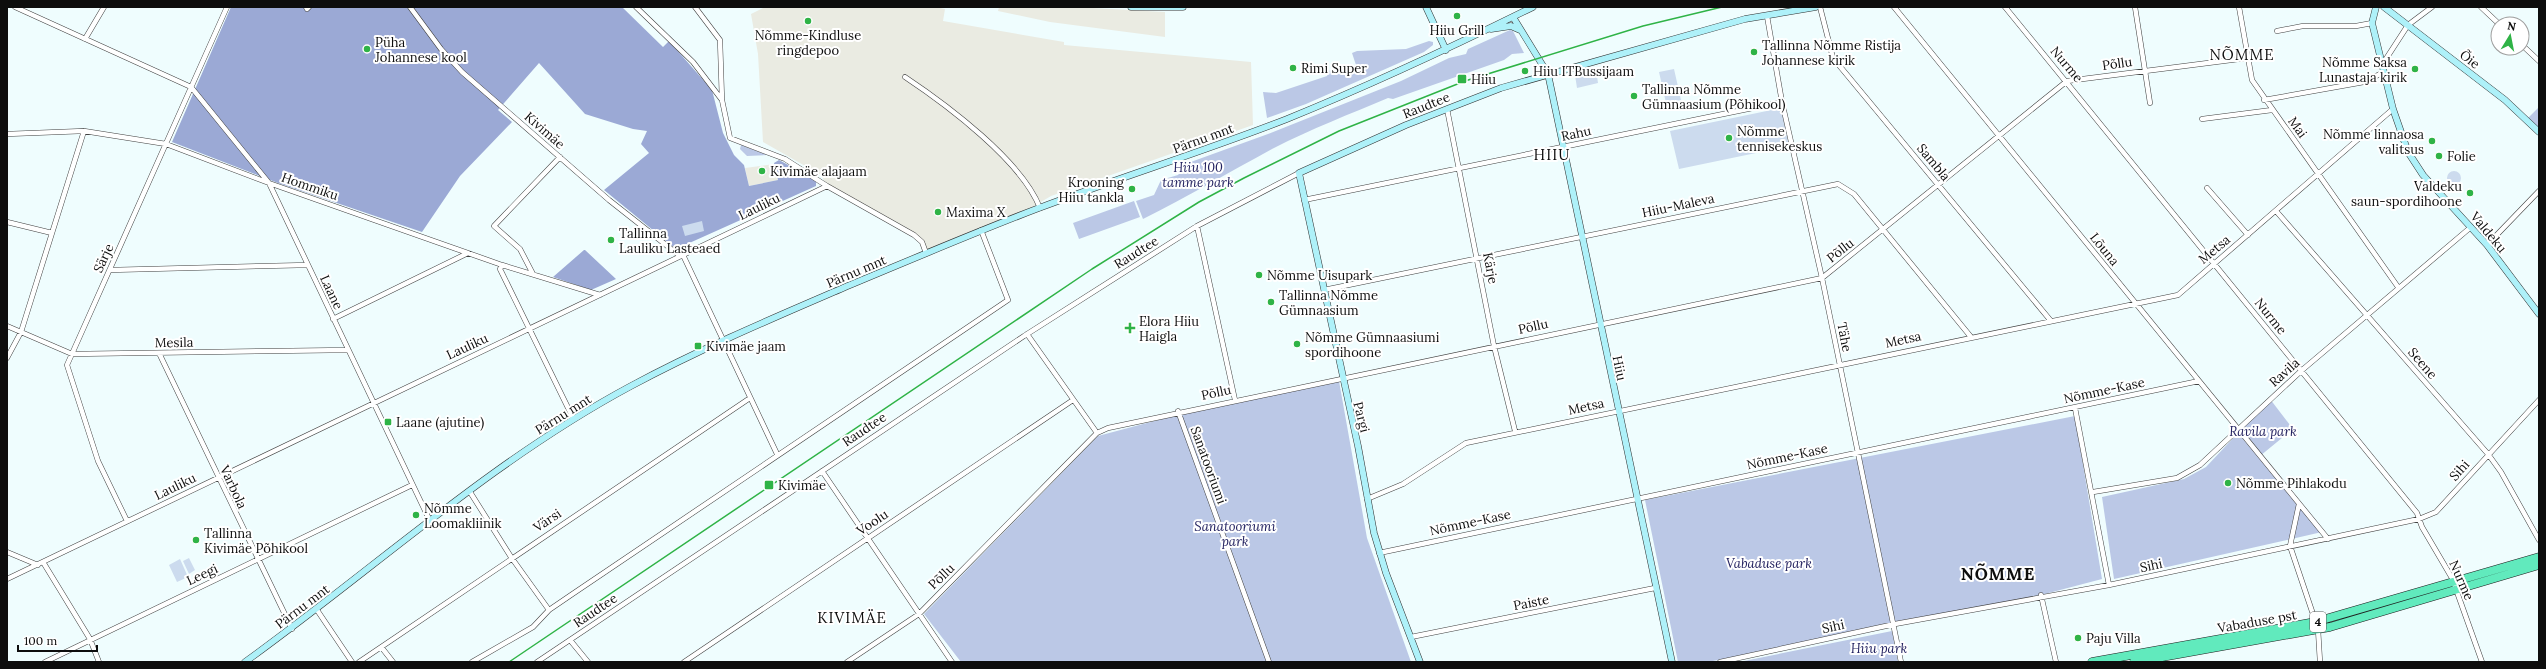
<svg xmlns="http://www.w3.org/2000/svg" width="2546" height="669" font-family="Lora,serif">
<rect width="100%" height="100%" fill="#effdfe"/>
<path fill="#eaebe2" d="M765,7H936L945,9L943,21L1064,42V45L1251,62L1253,125L1051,196L1012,219L926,253L922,242L827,186L821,175L763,142L758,54L751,14Z
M999,7H1075L1165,12V37L1050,22L998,11Z
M774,164L778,180L749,186L745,168Z"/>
<path fill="#bbc8e6" d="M1510,30L1513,31L1524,53L1512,54L1504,60L1393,99L1388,98C1350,114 1311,129 1274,148C1230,172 1187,197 1143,219L1136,201L1154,195L1161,180L1178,175L1188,163L1268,134L1401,81L1449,58L1466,54L1468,49Z
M1429,41L1433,42V45L1424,52L1306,104L1267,118L1263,92L1276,93L1327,76L1330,70L1332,74L1356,65L1352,53L1357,51L1406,49Z
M2539,107V132L2526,120Z
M741,145L767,155L747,156L740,149Z
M1134,201L1140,217L1079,239L1073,223Z
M1339,381L1367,538L1411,662H961L924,614L1098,436L1177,415Z
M2270,399L2293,429L2260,456L2237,429Z
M2075,416L2102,579L2041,595L1708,662H1678L1645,500Z
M2238,433L2322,532L2114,579L2102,497L2184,479L2206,467Z
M1892,631L1898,662H1739Z"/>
<path fill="#9ba9d5" d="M231,7H622L663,47L669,41L712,90L723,133L734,155L744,165L749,186L778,180L774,163L779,160L816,180V186L676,249L604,190L649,153L641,144L647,131L633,129L585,114L539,63L498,110L512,122L460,176L422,232L278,183L172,142Z
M584,250H585L616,279L591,290L553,277Z"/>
<path fill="#ccdbee" d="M1674,69L1681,100L1666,103L1659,72Z
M1596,70L1598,83L1577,88L1575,75Z
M1781,108L1789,146L1679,169L1670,131Z
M2447 178a7 7 0 1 1 14 0a7 7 0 1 1-14 0Z
M702,221L704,231L685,236L682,226Z
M189,558L195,570L189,574L183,561Z
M180,559L188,577L177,582L169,565Z"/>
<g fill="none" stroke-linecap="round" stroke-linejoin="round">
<g stroke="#404040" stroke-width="5.5">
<path id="street" d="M15,7L191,87L269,183L430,521
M306,7L307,9L309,7
M410,7L441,49L462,72L609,200L680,256
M636,7L693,62L722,100
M695,7L720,40L722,100L730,138L785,159L827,186
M1820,7L1833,58L2051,321
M1894,7L2328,539
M2005,7L2417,513L2422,527L2452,578L2482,662
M2135,7L2150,103
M2239,7L2252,80L2398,287
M2481,7L2499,24
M1767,16L1782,102L1822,278L1901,662
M2277,31L2303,26H2356L2372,23
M85,39L104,7
M2522,45L2539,61
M2382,65L2408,25L2432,7
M905,77C947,105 1022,161 1040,208
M2264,100L2364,82L2384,72
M1447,109L1494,346L1515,431
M2202,119L2272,110
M7,134L84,131L166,144L269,183L502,265L600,295
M2207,188L2248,235
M1304,200L1782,102
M2276,211L2488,454L2501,472L2539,540
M7,222L52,233
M1197,226L1235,400
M2487,245L2539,191
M683,255L777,454
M502,265L500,269L573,418
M110,270L308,265
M533,274L520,249L494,226L560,157
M1324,290L1838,184L1854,194L1971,337
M333,319L468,253
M7,326L72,354L348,350
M1027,334L1097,433
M159,353L292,629
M7,358L21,332L84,131
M2075,408L2109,585
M1178,411L1269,662
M822,471L952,662
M470,492L511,557L549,610
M2093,492L2177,478L2200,465L2301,371L2471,227
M1367,499L1403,484L1466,443L2178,295L2393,109
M2299,504L2290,546L2318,629L2320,662
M127,521L98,461L67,365L227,7
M7,552L38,565
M1379,553L2199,381
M43,562L90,639L99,662
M7,579L827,186L914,235L922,242L926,253
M2041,595L2056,662
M317,610L352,662
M1411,637L1655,588
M570,640L588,662
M382,648L393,662
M45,662L412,485
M359,662L750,398
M472,662L533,627L549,610L571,595L1008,300L981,230
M537,662L1024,336L1197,226L1299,173
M684,662L1073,400
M847,662L919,614L1097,433L1108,428L1822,278L2067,81L2247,58
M1720,662L1895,624L2109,585L2419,519L2436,512L2539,400"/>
</g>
<g stroke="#2f2f2f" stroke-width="7">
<path id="secondary" d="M1131,7H1183
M1426,7L1446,50
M2376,7L2372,23L2393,109L2408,152L2423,175L2487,245L2539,314
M2384,7L2505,100L2539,132
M1513,17L1548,74L1672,662
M1491,29L1511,26L1520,30
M245,662C373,570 491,461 631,386C700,349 771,319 843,288C908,261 973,233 1039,208C1121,177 1205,151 1287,119C1371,85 1452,47 1533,7
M1420,662L1386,573L1374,533L1358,446L1299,173L1406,125L1501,88L1745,19L1816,7"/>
</g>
<g stroke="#1e1e1e" stroke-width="9">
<path id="highway" d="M2092,662L2315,622L2539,557
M2134,662L2330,627L2539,565"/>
</g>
<use href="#street" stroke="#fff" stroke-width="4.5"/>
<use href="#secondary" stroke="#aef1f9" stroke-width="6"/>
<use href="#highway" stroke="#61eabd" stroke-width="8"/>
<path stroke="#2fb346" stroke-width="1.5" d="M509,662L1092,269L1199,202L1244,178L1339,131L1465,81L1643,26L1722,7"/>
</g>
<g fill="#2fb346" stroke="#fff" stroke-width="1.5">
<circle cx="1457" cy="16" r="4"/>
<circle cx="808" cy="21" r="4"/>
<circle cx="367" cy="49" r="4"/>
<circle cx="1754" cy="52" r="4"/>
<circle cx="1293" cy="68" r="4"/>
<circle cx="2415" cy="69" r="4"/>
<circle cx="1525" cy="71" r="4"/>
<rect x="1457" y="74" width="10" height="10" rx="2"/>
<circle cx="1634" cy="96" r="4"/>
<circle cx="1729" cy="138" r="4"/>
<circle cx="2432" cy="141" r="4"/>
<circle cx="2439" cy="156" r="4"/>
<circle cx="762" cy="171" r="4"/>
<circle cx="1132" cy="189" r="4"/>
<circle cx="2470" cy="193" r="4"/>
<circle cx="938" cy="212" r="4"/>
<circle cx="611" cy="240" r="4"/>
<circle cx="1259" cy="275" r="4"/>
<circle cx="1271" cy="302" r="4"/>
<path d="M1128 322h4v4h4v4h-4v4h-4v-4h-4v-4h4z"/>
<circle cx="1297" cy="344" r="4"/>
<rect x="694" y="342" width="8" height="8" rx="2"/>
<rect x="384" y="418" width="8" height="8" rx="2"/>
<circle cx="2228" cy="483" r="4"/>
<rect x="764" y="480" width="10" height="10" rx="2"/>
<circle cx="416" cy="515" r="4"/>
<circle cx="196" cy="540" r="4"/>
<circle cx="2078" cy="638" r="4"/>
</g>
<g text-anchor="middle" stroke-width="4" stroke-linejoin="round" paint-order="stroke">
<rect fill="#fff" stroke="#565656" stroke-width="1" x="2310" y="612" width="16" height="20" rx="3"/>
<g font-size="12" font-weight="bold" fill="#0d0d0d">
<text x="2318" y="626">4</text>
</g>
<g font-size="13" fill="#0d0d0d" stroke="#fff" text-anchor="start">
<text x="1457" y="35" text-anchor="middle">Hiiu Grill</text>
<text x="808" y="40" text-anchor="middle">Nõmme-Kindluse<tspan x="808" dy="15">ringdepoo</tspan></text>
<text x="375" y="47">Püha<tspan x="375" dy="15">Johannese kool</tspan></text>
<text x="1762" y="50">Tallinna Nõmme Ristija<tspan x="1762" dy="15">Johannese kirik</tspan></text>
<text x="2407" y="67" text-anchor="end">Nõmme Saksa<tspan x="2407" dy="15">Lunastaja kirik</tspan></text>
<text x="1301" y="73">Rimi Super</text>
<text x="1533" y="76">Hiiu ITBussijaam</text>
<text x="1471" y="84">Hiiu</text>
<text x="1642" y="94">Tallinna Nõmme<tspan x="1642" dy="15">Gümnaasium (Põhikool)</tspan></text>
<text x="1737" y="136">Nõmme<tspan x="1737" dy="15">tennisekeskus</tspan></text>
<text x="2424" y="139" text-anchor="end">Nõmme linnaosa<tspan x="2424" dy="15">valitsus</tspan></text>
<text x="2447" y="161">Folie</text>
<text x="770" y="176">Kivimäe alajaam</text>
<text x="1124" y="187" text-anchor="end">Krooning<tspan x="1124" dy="15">Hiiu tankla</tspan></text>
<text x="2462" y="191" text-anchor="end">Valdeku<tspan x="2462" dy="15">saun-spordihoone</tspan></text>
<text x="946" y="217">Maxima X</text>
<text x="619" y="238">Tallinna<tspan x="619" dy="15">Lauliku Lasteaed</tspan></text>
<text x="1267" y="280">Nõmme Uisupark</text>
<text x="1279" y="300">Tallinna Nõmme<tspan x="1279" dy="15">Gümnaasium</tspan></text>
<text x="1139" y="326">Elora Hiiu<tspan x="1139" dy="15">Haigla</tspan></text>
<text x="1305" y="342">Nõmme Gümnaasiumi<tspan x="1305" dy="15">spordihoone</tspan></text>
<text x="706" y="351">Kivimäe jaam</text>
<text x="396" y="427">Laane (ajutine)</text>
<text x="2236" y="488">Nõmme Pihlakodu</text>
<text x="778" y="490">Kivimäe</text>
<text x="424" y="513">Nõmme<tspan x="424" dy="15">Loomakliinik</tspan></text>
<text x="204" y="538">Tallinna<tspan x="204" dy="15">Kivimäe Põhikool</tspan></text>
<text x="2086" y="643">Paju Villa</text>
</g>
<g font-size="13" fill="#0d0d0d" stroke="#fff">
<text transform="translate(2470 59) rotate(38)" y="5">Õie</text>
<text transform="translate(2117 63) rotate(-8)" y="5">Põllu</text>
<text transform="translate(2067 64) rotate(50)" y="5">Nurme</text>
<text transform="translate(1426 105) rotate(-22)" y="5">Raudtee</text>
<text transform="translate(2298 127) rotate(54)" y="5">Mai</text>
<text transform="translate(545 130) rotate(41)" y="5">Kivimäe</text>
<text transform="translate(1576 133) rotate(-12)" y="5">Rahu</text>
<text transform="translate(1203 138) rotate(-20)" y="5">Pärnu mnt</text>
<text transform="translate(1934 162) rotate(50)" y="5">Sambla</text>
<text transform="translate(310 186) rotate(19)" y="5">Hommiku</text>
<text transform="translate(1678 205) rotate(-12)" y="5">Hiiu-Maleva</text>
<text transform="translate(759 206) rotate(-26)" y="5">Lauliku</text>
<text transform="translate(2489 232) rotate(50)" y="5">Valdeku</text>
<text transform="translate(2105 249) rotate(51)" y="5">Lõuna</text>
<text transform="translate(2214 249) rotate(-40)" y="5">Metsa</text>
<text transform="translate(1840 250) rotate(-38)" y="5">Põllu</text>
<text transform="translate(1136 252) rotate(-32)" y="5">Raudtee</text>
<text transform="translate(103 258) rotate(-65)" y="5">Särje</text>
<text transform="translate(1491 268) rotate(79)" y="5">Kärje</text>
<text transform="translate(856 271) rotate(-23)" y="5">Pärnu mnt</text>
<text transform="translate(332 292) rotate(65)" y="5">Laane</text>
<text transform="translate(2271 316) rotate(51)" y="5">Nurme</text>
<text transform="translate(1533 326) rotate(-12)" y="5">Põllu</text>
<text transform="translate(1845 337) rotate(79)" y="5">Tähe</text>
<text transform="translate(1903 339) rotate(-12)" y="5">Metsa</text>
<text transform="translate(174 342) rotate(-1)" y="5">Mesila</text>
<text transform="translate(467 346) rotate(-25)" y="5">Lauliku</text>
<text transform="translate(2423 363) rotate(49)" y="5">Seene</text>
<text transform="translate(1620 368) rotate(78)" y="5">Hiiu</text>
<text transform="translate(2284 372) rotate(-42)" y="5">Ravila</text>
<text transform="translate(2104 390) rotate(-12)" y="5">Nõmme-Kase</text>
<text transform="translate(1216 392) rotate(-12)" y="5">Põllu</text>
<text transform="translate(1586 406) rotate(-12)" y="5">Metsa</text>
<text transform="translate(563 414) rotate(-32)" y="5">Pärnu mnt</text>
<text transform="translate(1362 417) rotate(76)" y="5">Pargi</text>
<text transform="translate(864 429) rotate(-34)" y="5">Raudtee</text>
<text transform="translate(1787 456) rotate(-12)" y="5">Nõmme-Kase</text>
<text transform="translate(1209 465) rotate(70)" y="5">Sanatooriumi</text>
<text transform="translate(2459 470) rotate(-48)" y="5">Sihi</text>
<text transform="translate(175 486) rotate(-26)" y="5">Lauliku</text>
<text transform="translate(234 487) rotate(65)" y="5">Varbola</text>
<text transform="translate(547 520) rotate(-34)" y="5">Värsi</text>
<text transform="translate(872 522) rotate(-34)" y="5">Voolu</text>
<text transform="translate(1470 522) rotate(-12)" y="5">Nõmme-Kase</text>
<text transform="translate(2151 565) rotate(-12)" y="5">Sihi</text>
<text transform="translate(202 574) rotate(-25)" y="5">Leegi</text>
<text transform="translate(941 576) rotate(-44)" y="5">Põllu</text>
<text transform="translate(2462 580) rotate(66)" y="5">Nurme</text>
<text transform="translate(1531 602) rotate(-11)" y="5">Paiste</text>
<text transform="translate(302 606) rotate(-37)" y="5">Pärnu mnt</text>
<text transform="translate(595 610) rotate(-34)" y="5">Raudtee</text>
<text transform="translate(2257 621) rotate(-10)" y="5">Vabaduse pst</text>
<text transform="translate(1833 626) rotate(-12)" y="5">Sihi</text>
</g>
<g font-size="13" font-style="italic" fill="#232260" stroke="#fff">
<text x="1198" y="172">Hiiu 100<tspan x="1198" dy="15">tamme park</tspan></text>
<text x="2263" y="436">Ravila park</text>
<text x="1235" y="531">Sanatooriumi<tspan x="1235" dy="15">park</tspan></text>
<text x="1769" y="568">Vabaduse park</text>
<text x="1879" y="653">Hiiu park</text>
</g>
<g font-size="15" letter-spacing="1" fill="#0d0d0d" stroke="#fff">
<text x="2242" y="60">NÕMME</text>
<text x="1552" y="160">HIIU</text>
<text x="852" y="623">KIVIMÄE</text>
</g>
<g font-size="17" font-weight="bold" letter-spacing="1" fill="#0d0d0d" stroke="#fff">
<text x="1998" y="580">NÕMME</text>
</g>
</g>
<rect width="2546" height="669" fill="none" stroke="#0d0d0d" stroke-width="16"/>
<g transform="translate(2510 36) rotate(10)"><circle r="19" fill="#ffffff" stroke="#9e9e9e"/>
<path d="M0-3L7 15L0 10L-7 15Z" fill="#2fb346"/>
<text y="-6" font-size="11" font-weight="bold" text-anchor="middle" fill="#0d0d0d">N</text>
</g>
<path d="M18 645v6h79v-6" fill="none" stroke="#0d0d0d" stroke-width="2"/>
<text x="24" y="645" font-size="12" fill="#0d0d0d" stroke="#ffffff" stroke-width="3" paint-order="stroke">100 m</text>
</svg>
